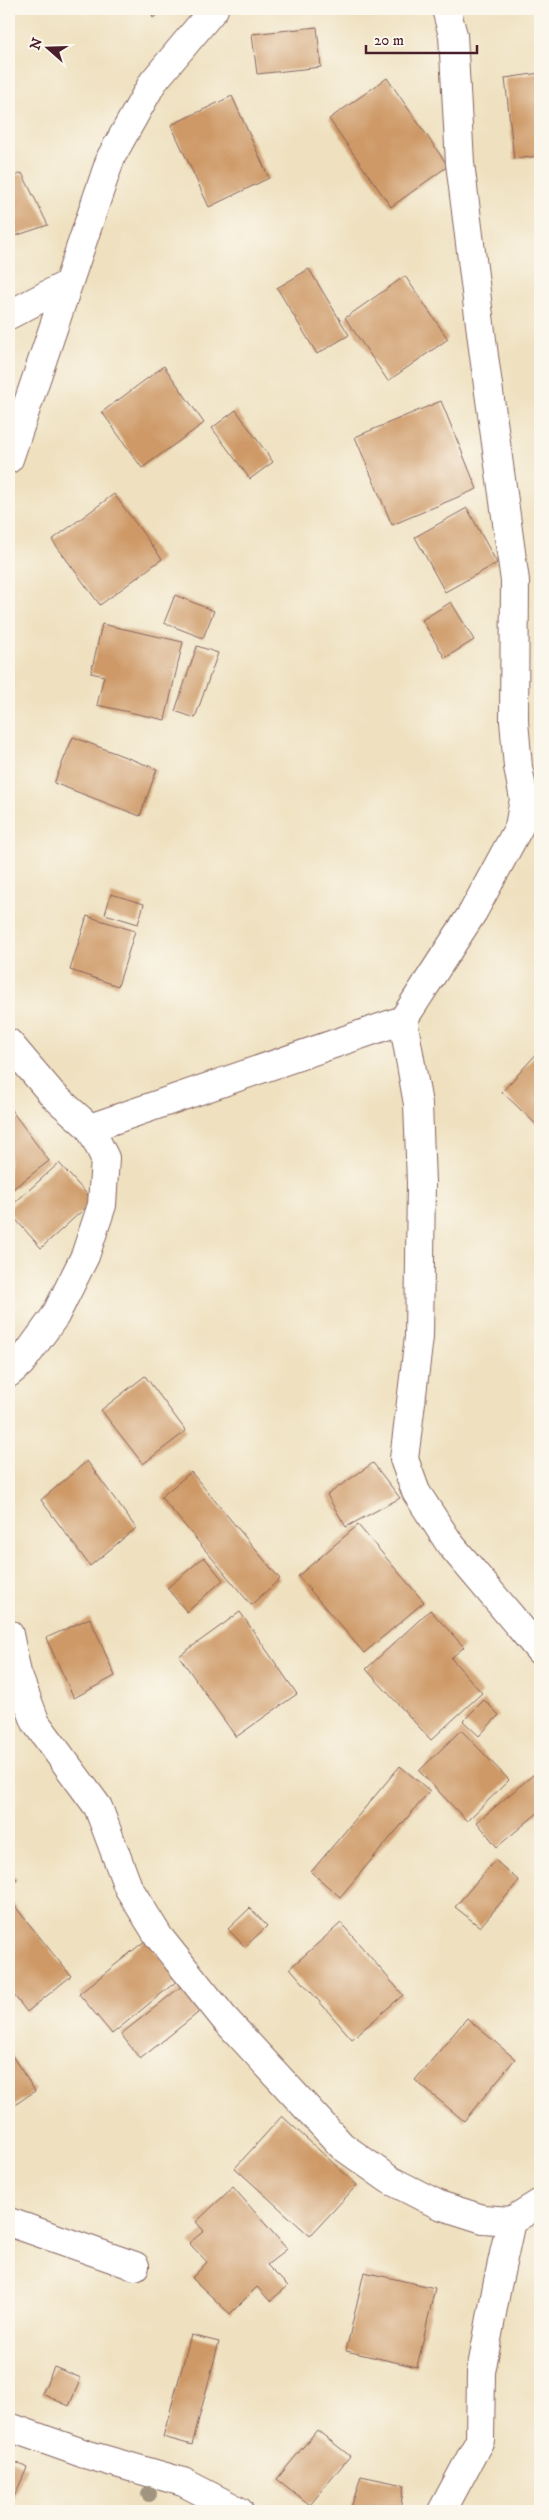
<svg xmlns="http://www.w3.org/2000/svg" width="549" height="2520" font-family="'IM FELL DW Pica',serif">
<rect width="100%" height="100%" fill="#fbf7ec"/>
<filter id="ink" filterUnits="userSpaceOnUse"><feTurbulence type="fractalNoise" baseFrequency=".02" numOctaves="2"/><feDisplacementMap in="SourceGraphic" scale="10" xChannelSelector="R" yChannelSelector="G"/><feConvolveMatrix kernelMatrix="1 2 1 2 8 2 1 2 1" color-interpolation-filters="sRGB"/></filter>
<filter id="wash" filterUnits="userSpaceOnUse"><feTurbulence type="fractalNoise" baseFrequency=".0096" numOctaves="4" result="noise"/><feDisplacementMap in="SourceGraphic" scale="20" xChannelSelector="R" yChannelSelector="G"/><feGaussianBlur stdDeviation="1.12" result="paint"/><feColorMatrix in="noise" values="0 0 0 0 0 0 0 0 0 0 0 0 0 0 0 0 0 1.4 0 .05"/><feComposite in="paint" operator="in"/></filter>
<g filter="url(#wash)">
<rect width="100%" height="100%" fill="#efe1c0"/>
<g id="blocks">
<path fill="#ce9966" d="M150,9H163L153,18Z
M317,27L321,67L257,74L252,34Z
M540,73V156L514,159L505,78Z
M387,78L448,166L391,207L329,119Z
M232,96L269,178L209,207L171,125Z
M22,173L48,225L9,238V178Z
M309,269L349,335L317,354L277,288Z
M405,276L448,339L388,381L345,318Z
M164,366L204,423L142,468L102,412Z
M441,401L477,489L392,525L355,437Z
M236,410L273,462L250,479L212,428Z
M114,494L162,559L100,605L52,540Z
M467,508L497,563L445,592L415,537Z
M175,595L214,611L203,638L164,623Z
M451,602L474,640L445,658L422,620Z
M102,624L183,642L165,720L97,705L104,676L91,673Z
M197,646L218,653L195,718L175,711Z
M73,737L157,769L140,816L54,783Z
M111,894L144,904L138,924L105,914Z
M87,916L135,931L118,986L70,970Z
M540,1050V1128L502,1092Z
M9,1107L49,1161L9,1192Z
M59,1163L93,1201L41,1248L9,1212V1208Z
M145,1376L186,1431L143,1464L101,1410Z
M87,1461L136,1528L90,1566L41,1500Z
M373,1463L400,1498L346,1527L327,1495Z
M191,1472L280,1579L251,1605L161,1497Z
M358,1525L424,1602L364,1653L298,1576Z
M204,1557L223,1580L187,1612L167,1588Z
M430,1610L464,1647L451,1658L482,1693L431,1740L366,1669Z
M240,1612L297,1694L236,1737L179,1656Z
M90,1618L115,1676L74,1698L46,1638Z
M484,1700L499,1715L479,1736L463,1721Z
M461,1730L509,1780L467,1821L419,1771Z
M400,1766L430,1791L340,1897L311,1872Z
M540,1769V1811L497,1847L477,1822Z
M495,1860L519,1881L480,1927L455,1907Z
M9,1868L17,1880L9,1886Z
M9,1899L71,1976L27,2012L9,1989Z
M250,1908L267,1926L245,1947L228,1929Z
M341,1923L403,1995L352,2039L290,1968Z
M146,1940L178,1980L112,2034L79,1994Z
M183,1985L203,2009L140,2059L121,2034Z
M467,2018L515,2059L464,2121L415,2080Z
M9,2051L35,2091L9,2109Z
M282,2116L357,2185L310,2236L235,2168Z
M233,2187L287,2249L267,2265L288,2286L270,2301L257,2287L230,2314L192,2278L207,2262L189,2243L204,2231L196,2222Z
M364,2272L435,2288L417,2367L346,2351Z
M191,2335L219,2342L192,2445L163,2437Z
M54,2367L81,2378L69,2406L42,2394Z
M317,2430L350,2456L310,2505L277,2479Z
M10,2459L27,2468L9,2508V2463Z
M361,2476L404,2485L400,2511H350Z"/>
</g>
</g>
<g filter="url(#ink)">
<use href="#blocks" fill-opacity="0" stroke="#84635f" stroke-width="1"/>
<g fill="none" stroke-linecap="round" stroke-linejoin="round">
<g stroke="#84635f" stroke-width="30">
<path id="minor" d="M446,9L453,35L460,163L484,356L515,581L514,721L518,767L524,799
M9,315L66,285
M9,459L111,157L153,82L214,9
M403,1020L418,1104L421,1183L419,1337L404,1459L416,1492L450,1544L540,1651
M9,1043L53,1095L90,1128L105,1158L102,1205L85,1256L55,1316L21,1363L9,1373
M90,1128L403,1020L473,912L519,827L524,799L540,806
M9,1634L17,1673L36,1723L98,1807L128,1887L159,1937L224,2018L342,2146L390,2180L439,2205L483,2219L511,2221L540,2203
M9,2222L135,2266
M9,2427L85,2454L183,2482L239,2511
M442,2511L480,2440L481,2372L497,2286L511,2221"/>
</g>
<use href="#minor" stroke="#fff" stroke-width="28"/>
</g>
<circle fill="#a2957f" cx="149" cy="2494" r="8"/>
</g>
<rect width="549" height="2520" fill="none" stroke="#fbf7ec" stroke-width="30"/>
<g transform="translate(48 48) rotate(290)" stroke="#fbf7ec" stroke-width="4" paint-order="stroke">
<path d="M0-4L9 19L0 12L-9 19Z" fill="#4a1f2b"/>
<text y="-8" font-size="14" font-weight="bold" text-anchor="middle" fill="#4a1f2b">N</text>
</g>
<path d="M366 45v8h111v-8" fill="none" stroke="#4a1f2b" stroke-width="2.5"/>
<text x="374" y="45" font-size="15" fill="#4a1f2b" stroke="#fbf7ec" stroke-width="4" paint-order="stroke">20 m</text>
</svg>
